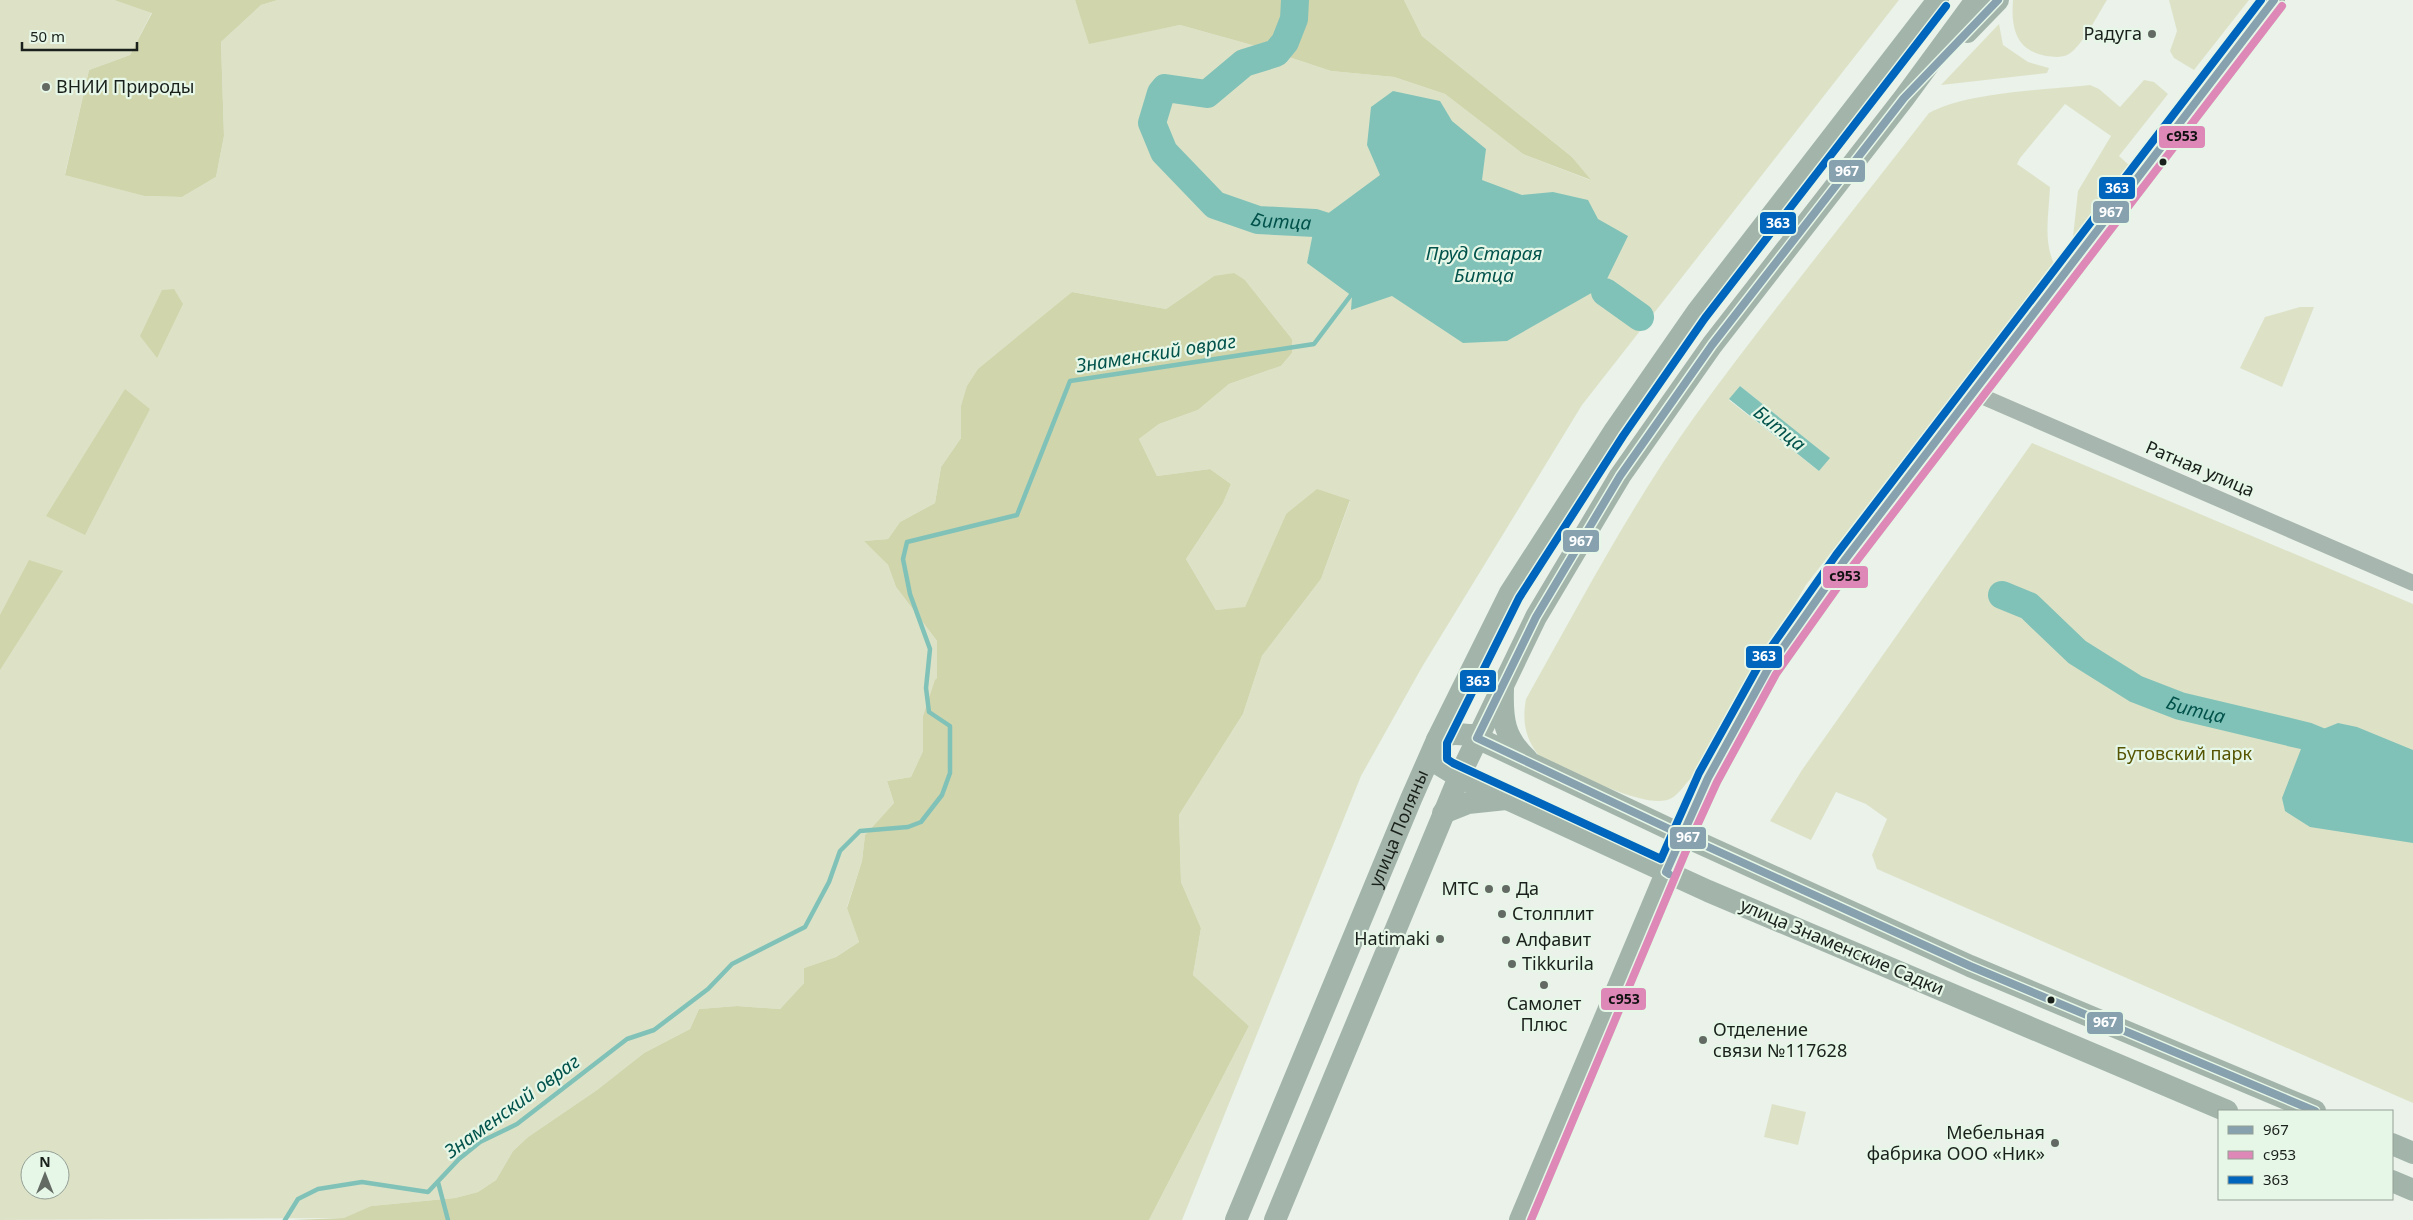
<svg xmlns="http://www.w3.org/2000/svg" width="2413" height="1220" font-family="'Noto Sans',sans-serif">
<rect width="100%" height="100%" fill="#eaf2ea"/>
<path fill="#dde2c7" fill-rule="evenodd" d="M0,0H114L152,12L130,55L89,70L65,174L144,196L182,197L216,177L224,136L221,42L261,5L278,0H1075L1090,43L1180,25L1259,47L1331,71L1394,77L1445,94L1523,154L1590,180L1572,157L1422,36L1404,0H1899L1582,405L1422,667L1361,776L1182,1220H1149L1249,1026L1193,975L1201,928L1181,882L1179,815L1243,714L1262,656L1321,579L1350,501L1286,514L1245,608L1216,610L1186,559L1223,503L1231,484L1210,469L1157,476L1139,439L1159,424L1198,410L1229,384L1281,366L1292,353V339L1245,280L1214,276L1166,309L1072,292L961,406V438L941,467L935,503L900,522L888,539L865,541L888,565L896,587L937,641V678L923,716V751L911,777L887,781L894,803L865,835L862,861L847,907L859,942L836,957L804,968V983L780,1009L737,1006L699,1009L690,1029L644,1053L597,1090L528,1137L513,1151L496,1180L478,1192L455,1198L371,1206L345,1218L0,1220ZM30,1160H60V1190H30Z
M2013,0H2107C2098,14 2083,45 2069,54C2062,58 2054,57 2046,56C2015,50 2011,27 2013,0Z
M2169,0H2249L2194,70L2174,58L2170,51L2177,31Z
M1999,24L2003,45L2028,62L2049,68L2047,73L1941,85Z
M2144,80L2154,82L2168,94L2119,156L2129,165L2073,237L2078,191L2111,136L2065,104L2020,158L2017,164L2050,187C2049,213 2043,240 2054,264L1806,585L1691,778C1685,784 1680,793 1672,798C1648,813 1565,768 1539,756C1525,738 1522,721 1526,699C1580,603 1631,505 1695,416C1770,313 1851,214 1929,113C1968,92 2044,90 2090,85L2099,89L2120,107ZM1740,386L1829,458L1819,471L1729,400Z
M2300,307H2314L2282,387L2240,368L2265,317Z
M2032,443L2413,604V1103L1877,869L1872,855L1887,819L1866,804L1836,792L1811,840L1770,821L1802,770Z
M1772,1104L1806,1112L1798,1145L1764,1137Z"/>
<path fill="#d1d5ac" d="M114,0H278L261,5L221,42L224,136L216,177L182,197L144,196L65,175L89,70L130,55L152,13Z
M1075,0H1404L1422,36L1572,157L1591,180L1523,154L1445,94L1394,77L1331,71L1259,47L1180,25L1089,44Z
M1234,273L1245,280L1292,339V353L1281,366L1229,384L1198,410L1159,424L1139,439L1157,476L1210,469L1231,484L1223,503L1186,559L1216,610L1245,607L1286,514L1317,489L1350,500L1321,579L1262,656L1243,714L1179,815L1181,882L1201,928L1193,975L1249,1026L1149,1220H292L344,1218L371,1206L455,1198L478,1192L496,1180L513,1151L528,1137L597,1090L644,1053L690,1029L699,1009L737,1006L780,1009L804,983V968L836,957L859,942L847,908L862,861L865,835L894,803L887,781L911,777L923,751V716L935,680L937,678V641L896,587L888,565L864,541L888,539L900,522L935,503L941,467L961,438V406L967,386L978,369L1072,292L1166,309L1214,276Z
M174,289L183,304L157,358L140,336L162,290Z
M125,389L150,409L85,535L46,516Z
M29,560L63,571L0,670V615Z"/>
<path fill="#81c2b8" d="M1393,91L1440,101L1452,121L1486,149L1482,180L1522,195L1553,192L1588,200L1598,219L1628,236L1607,279L1643,305L1630,322L1595,291L1507,341L1463,343L1392,296L1351,310L1352,296L1307,263L1315,223L1380,175L1367,145L1371,107Z
M1740,386L1830,458L1819,471L1729,399Z
M2338,723L2357,727L2413,750V843L2310,827L2285,811L2282,798L2306,736Z"/>
<g fill="none" stroke-linecap="round" stroke-linejoin="round">
<path stroke="#81c2b8" stroke-width="4.5" d="M438,1182L448,1220
M285,1220L298,1199L318,1189L362,1182L428,1192L459,1159L480,1142L517,1124L627,1039L654,1030L708,989L732,964L805,927L829,882L840,851L860,831L908,827L921,822L942,795L950,773V726L929,712L926,688L930,649L910,594L903,559L907,542L1017,515L1070,381L1314,344L1354,291"/>
<g stroke="#81c2b8" stroke-width="28">
<path id="s1" d="M1295,0L1294,19L1285,42L1276,53L1244,63L1207,94L1165,88L1161,93L1152,123L1164,152L1215,205L1258,220L1315,223L1349,234"/>
<path d="M1605,292L1640,317"/>
<path id="s2" d="M2002,595L2029,606L2077,652L2136,689L2180,706L2306,736L2340,750"/>
</g>
<path stroke="#a7b6ae" stroke-width="16" d="M1972,392L2413,583"/>
<g stroke="#a3b5ab" stroke-width="22">
<path d="M1967,32L1998,0"/>
<path d="M1503,689C1502,719 1504,738 1527,759"/>
<path d="M1443,813L1468,803L1506,799"/>
<path d="M2227,1111L1708,891L1459,777L1438,764L1436,752L1437,740C1449,732 1457,734 1471,735L1682,835L1970,966L2315,1111"/>
<path d="M2392,1144L2413,1153"/>
<path d="M2392,1181L2413,1190"/>
<path id="s3" d="M1236,1220L1411,799L1437,740L1510,593L1615,430L1697,312L1938,0"/>
<path d="M1275,1220L1459,777L1536,617L1620,476L1712,345L1904,98L1976,0"/>
<path d="M1520,1220L1682,835L1708,778L1768,669L1844,561L1972,392L2071,266L2274,0"/>
</g>
<g stroke="#e6f6e7" stroke-width="11">
<path id="bus-1" d="M1998,0L1904,98L1712,345L1620,476L1536,617L1477,738L1682,835L1970,966L2315,1111
M1669,874L1666,872L1708,778L1768,669L1844,561L2274,0"/>
</g>
<g stroke="#e6f6e7" stroke-width="11">
<path id="bus-2" d="M1531,1220L1691,839L1717,782L1776,674L1852,567L2282,6"/>
</g>
<g stroke="#e6f6e7" stroke-width="11">
<path id="bus-3" d="M1946,6L1705,318L1623,436L1519,598L1447,743V759L1453,763L1661,859L1699,773L1760,663L1836,555L2261,0"/>
</g>
<use href="#bus-1" stroke="#87a1af" stroke-width="8"/>
<use href="#bus-2" stroke="#dd88b7" stroke-width="8"/>
<use href="#bus-3" stroke="#0065bd" stroke-width="8"/>
</g>
<g fill="#636a63" stroke="#e6f6e7" stroke-width="2">
<circle cx="2152" cy="34" r="5"/>
<circle cx="46" cy="87" r="5"/>
<circle cx="1489" cy="889" r="5"/>
<circle cx="1506" cy="889" r="5"/>
<circle cx="1502" cy="914" r="5"/>
<circle cx="1440" cy="939" r="5"/>
<circle cx="1506" cy="940" r="5"/>
<circle cx="1512" cy="964" r="5"/>
<circle cx="1544" cy="985" r="5"/>
<circle cx="1703" cy="1040" r="5"/>
<circle cx="2055" cy="1143" r="5"/>
</g>
<g fill="#1a201b" stroke="#e6f6e7" stroke-width="2">
<circle cx="2163" cy="162" r="4.5"/>
<circle cx="2051" cy="1000" r="4.5"/>
</g>
<g text-anchor="middle" stroke-width="4.5" stroke-linejoin="round" paint-order="stroke">
<g font-size="18" fill="#1a201b" stroke="#e6f6e7" text-anchor="start">
<text x="2142" y="40" text-anchor="end">Радуга</text>
<text x="56" y="93">ВНИИ Природы</text>
<text x="1479" y="895" text-anchor="end">МТС</text>
<text x="1516" y="895">Да</text>
<text x="1512" y="920">Столплит</text>
<text x="1430" y="945" text-anchor="end">Hatimaki</text>
<text x="1516" y="946">Алфавит</text>
<text x="1522" y="970">Tikkurila</text>
<text x="1544" y="1010" text-anchor="middle">Самолет<tspan x="1544" dy="21">Плюс</tspan></text>
<text x="1713" y="1036">Отделение<tspan x="1713" dy="21">связи №117628</tspan></text>
<text x="2045" y="1139" text-anchor="end">Мебельная<tspan x="2045" dy="21">фабрика ООО «Ник»</tspan></text>
</g>
<g font-size="18" fill="#1a201b" stroke="#e6f6e7">
<text transform="translate(2200 469) rotate(23)" y="6">Ратная улица</text>
<text dy="6" stroke="none"><textPath href="#s3" startOffset="424">улица Поляны</textPath></text>
<text transform="translate(1842 947) rotate(23)" y="6">улица Знаменские Садки</text>
</g>
<g font-size="18" fill="#555400" stroke="#e6f6e7">
<text x="2184" y="760">Бутовский парк</text>
</g>
<g font-size="19" font-style="italic" fill="#00524b" stroke="#e6f6e7">
<text dy="7" stroke="none"><textPath href="#s1" startOffset="394">Битца</textPath></text>
<text x="1484" y="260">Пруд Старая<tspan x="1484" dy="22">Битца</tspan></text>
<text transform="translate(1156 353) rotate(-9)" y="7">Знаменский овраг</text>
<text transform="translate(1780 428) rotate(39)" y="7">Битца</text>
<text dy="7" stroke="none"><textPath href="#s2" startOffset="229">Битца</textPath></text>
<text transform="translate(512 1106) rotate(-36)" y="7">Знаменский овраг</text>
</g>
</g>
<g stroke="#e6f6e7" stroke-width="2">
<rect x="2158" y="125" width="48" height="24" rx="5" fill="#dd88b7"/>
<rect x="1828" y="159" width="38" height="24" rx="5" fill="#87a1af"/>
<rect x="2098" y="176" width="38" height="24" rx="5" fill="#0065bd"/>
<rect x="2092" y="200" width="38" height="24" rx="5" fill="#87a1af"/>
<rect x="1759" y="211" width="38" height="24" rx="5" fill="#0065bd"/>
<rect x="1562" y="529" width="38" height="24" rx="5" fill="#87a1af"/>
<rect x="1822" y="565" width="47" height="24" rx="5" fill="#dd88b7"/>
<rect x="1745" y="645" width="38" height="24" rx="5" fill="#0065bd"/>
<rect x="1459" y="669" width="38" height="24" rx="5" fill="#0065bd"/>
<rect x="1669" y="826" width="38" height="24" rx="5" fill="#87a1af"/>
<rect x="1600" y="987" width="47" height="24" rx="5" fill="#dd88b7"/>
<rect x="2086" y="1011" width="38" height="24" rx="5" fill="#87a1af"/>
</g>
<g font-size="14" text-anchor="middle" font-weight="bold" fill="#fff">
<text x="1847" y="176">967</text>
<text x="2117" y="193">363</text>
<text x="2111" y="217">967</text>
<text x="1778" y="228">363</text>
<text x="1581" y="546">967</text>
<text x="1764" y="661">363</text>
<text x="1478" y="686">363</text>
<text x="1688" y="842">967</text>
<text x="2105" y="1027">967</text>
</g>
<g font-size="14" text-anchor="middle" font-weight="bold" fill="#111">
<text x="2182" y="141">с953</text>
<text x="1845" y="581">с953</text>
<text x="1624" y="1004">с953</text>
</g>
<rect x="2218" y="1110" width="175" height="90" fill="#e6f6e7" stroke="#94a095"/>
<rect x="2228" y="1126" width="25" height="8" fill="#87a1af" stroke="#94a095"/>
<text x="2263" y="1135" font-size="15" fill="#1a201b">967</text>
<rect x="2228" y="1151" width="25" height="8" fill="#dd88b7" stroke="#94a095"/>
<text x="2263" y="1160" font-size="15" fill="#1a201b">с953</text>
<rect x="2228" y="1176" width="25" height="8" fill="#0065bd" stroke="#94a095"/>
<text x="2263" y="1185" font-size="15" fill="#1a201b">363</text>
<g transform="translate(45 1175)"><circle r="24" fill="#e6f6e7" stroke="#94a095"/>
<path d="M0-4L9 19L0 12L-9 19Z" fill="#636a63"/>
<text y="-8" font-size="14" font-weight="bold" text-anchor="middle" fill="#1a201b">N</text>
</g>
<path d="M22 42v8h115v-8" fill="none" stroke="#1a201b" stroke-width="2.5"/>
<text x="30" y="42" font-size="15" fill="#1a201b" stroke="#e6f6e7" stroke-width="4" paint-order="stroke">50 m</text>
</svg>
